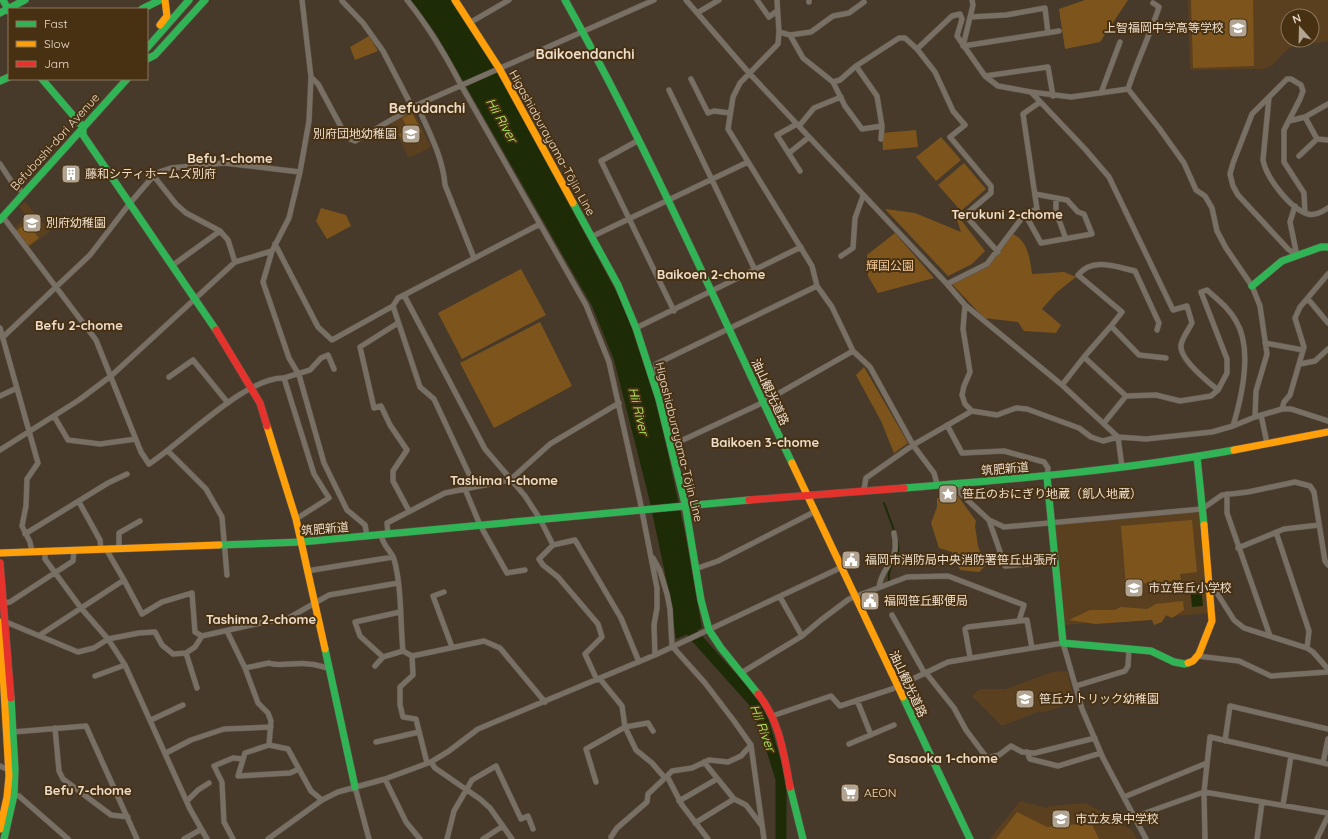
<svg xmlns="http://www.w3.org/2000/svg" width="1328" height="839" font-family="Quicksand,'Noto Sans JP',sans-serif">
<rect width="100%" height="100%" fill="#473a2a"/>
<path fill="#5b401f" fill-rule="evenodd" d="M1188,0H1328V41L1291,47L1281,55L1273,65L1263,69L1190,70ZM1288,16H1312V40H1288Z
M413,111L431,147L409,158L391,122Z
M25,202L50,231L28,248L14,229L27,216L19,207Z
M1200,512L1209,613L1064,625L1054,525Z
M1067,671L1075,702L1041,713L1040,711L1002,726L972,696L980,689H1006L1052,672Z
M1020,801L1047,808L1049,806L1086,803L1132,830L1137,839H990Z"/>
<path fill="#7d551c" d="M1085,0H1128L1100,42L1065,49L1059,9Z
M1191,0H1253L1254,66L1193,68Z
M369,36L378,51L355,60L350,47Z
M412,113L422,132L403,142L399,134L408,129L402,118Z
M916,130L918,147L883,150L882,133Z
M941,137L961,160L936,181L916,157Z
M964,163L986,189L961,211L938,185Z
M321,208L346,215L351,226L327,239L316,221Z
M885,209L915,213L961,232L954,211L985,251L972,264L948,276Z
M27,223L39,238L28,246L16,231Z
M895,233L934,278L878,293L868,276L867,255Z
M1013,234C1028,241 1030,259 1032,274L1064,272L1076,277L1057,292L1042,309L1061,325L1056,333L1024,331L1018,322L984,318L952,284L988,267Z
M521,269L546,315L462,359L438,313Z
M540,322L572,386L494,428L460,363Z
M864,367L908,443L894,453L881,421L856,375Z
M958,496L976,521L975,526L978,546L985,566L979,572L960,570L952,552L939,548L931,523L937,507V498Z
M1192,520L1197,572L1180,574L1181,580L1126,585L1121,526Z
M1183,601L1184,610L1172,618L1166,615L1162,622L1154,625L1152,620L1095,624L1069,620L1090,610H1115L1121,607L1147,609L1156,604Z
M1017,812L1047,827L1091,823L1099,839H996Z"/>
<path fill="#1d2c07" d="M410,0H451L491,60L624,306L649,374L662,425L686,538L702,628L676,639L669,592L649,498L614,360L592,306L436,34Z
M1201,585L1203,606L1192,607L1190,586Z"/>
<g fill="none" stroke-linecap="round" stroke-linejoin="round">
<path stroke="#1d2c07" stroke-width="2" d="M884,503L895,533
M889,584C889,580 888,574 890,570C893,557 900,561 898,543"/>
<path stroke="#1d2c07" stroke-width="11" d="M689,619L693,634L753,701L763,721L781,779V839"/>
<g stroke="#615648" stroke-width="6">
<path id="street" d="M407,0C429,27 445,54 461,85L586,305L609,362L640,501L657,588V608L654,625L655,655
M686,0L749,73L947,284L965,305L1062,385L1118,437L1122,467
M757,0L769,17L777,11
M777,0L779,32L778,44L740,83L733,97L728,129L812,266L817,286L832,307L853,351L870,367L913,445L934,473L937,484
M809,0V2
M972,0L973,5L963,46L1059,31
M342,1L363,23L383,51L412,107
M697,13L719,0
M970,17L1006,15L1045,8L1048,33
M471,22L509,0
M779,32L790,35L803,58L833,82L840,80L856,66
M790,35L811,32L833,16L849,13L864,2
M917,49L935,72L953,111L965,125L950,137L991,186V193L965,215L998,252
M985,76L1048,67L1053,96
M311,77L318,84L347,138L355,141L417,105L654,0
M691,79L708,113L714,111L730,113
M833,82L845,106L862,129L882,126
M1128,89C1137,61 1150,35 1159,7L1153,3
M669,90L755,270
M1101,93L1120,42
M1269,97L1263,160C1266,177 1290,209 1308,214C1315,216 1322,212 1328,208
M417,105C428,130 443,157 445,185L474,258
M1305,117L1317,139
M1289,121L1305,117L1328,104
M797,124L777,135L800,171
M799,126L814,108L841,97
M881,139L882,126L877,96L856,66L899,38H905L917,49L952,16L960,14L962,19L957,36L985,76L998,86L1031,92L1085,149L1109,177L1173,310L1187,306L1192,323C1189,329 1182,338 1181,345C1179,359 1208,382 1218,390L1227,373V359L1201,292L1207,290C1218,300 1229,308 1236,321C1253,349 1242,396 1233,426
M639,140L601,161L674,311
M789,153L809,137
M1299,156L1317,139L1328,140
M0,164L15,187L20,190
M300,172L309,121L311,77L302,0
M153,175L176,204L186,213L220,231L228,240L235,262
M1056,198V212L1066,239
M1295,206L1290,222L1297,256
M1025,214L1041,243L1092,234L1084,214L1078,212L1067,200L1035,194
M3,217L96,340L141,452L149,464C183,442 245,377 284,378L314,474L329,498L296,519
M591,237L748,162
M275,244L318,327L332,340L393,306
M841,256L853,248L855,218L863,196
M1297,256L1288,249L1238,195L1233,186L1230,174L1233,163L1252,114L1287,79H1291L1301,85L1303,91L1300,99L1284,130V162L1304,193L1305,213
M173,265L220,231
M947,284L987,264L1025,214L1037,209L1023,114L1040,102
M404,295L485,449L525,496L540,519L553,545L575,540L621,618L639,662
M1308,299L1328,323
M965,305L963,329L970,372L964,386L962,395L965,404L972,411
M398,323L360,347L374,408L381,406L390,425L407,450L393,471V481L409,511
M1111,326L1122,312L1078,275C1093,257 1116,267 1135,271L1159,323L1157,330
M0,328L38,463L27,479L26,506L22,526L30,542L32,552
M636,328L801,247
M3,337L90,255L130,203L156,173L171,168L224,163L300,172L289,218L272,251L263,282L289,358L299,375L324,463L347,510L365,525L367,536
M1265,343L1303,350
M1084,357L1111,326L1139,355L1166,358
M1300,364L1315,361L1328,349
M169,377L193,360L228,403
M284,378L310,370L321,358L328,355L334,369
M654,381L658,378L656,364L817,286
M1062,385L1084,357L1126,396L1156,395L1180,401L1211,396L1218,390
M0,396L17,388
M1282,409L1284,402L1290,395L1304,347L1295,318L1300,307L1328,274
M1261,415L1267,443
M54,416L68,440L100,444L136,439
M1255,417L1282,409H1291L1328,421
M1104,423L1126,396
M947,425L962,453L1004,451L1044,462L1048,468L1047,477
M670,446L762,403L853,351
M0,450L79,400L111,376L235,262L272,251
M168,451L206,489L222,517L227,575
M960,484L961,494L989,520L1004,527L1202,509L1222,495L1248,492L1295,482L1310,486L1314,492L1325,561L1328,565
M475,487L434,399L420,387L393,306L398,298L404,295L540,224
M465,489L480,525L507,573L525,570
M864,489L866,478L913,445L972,411L997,415L1016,408L1027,409L1079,428L1091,437L1103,441L1118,437L1146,439L1212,432L1233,426L1255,417L1256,391L1267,354L1260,306L1252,286L1226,248L1217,231L1212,208L1205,196L1196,190L1184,163L1159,128L1128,89L1071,97L1031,92
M1227,494V513L1270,636
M79,502L100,540L101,549
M989,520L1005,566L1054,562
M1276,532L1309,631L1307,648
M25,534L108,483L127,474
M388,534L387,523L445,493L510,480L550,444L619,403
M381,535C384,548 391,550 394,559C402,588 400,621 403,651L412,656L484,641L500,648L545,702
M553,545L539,559L543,565L558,577L598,624L602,637L585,654L597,680
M119,548V533L140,521
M1238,548L1284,529L1319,525
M106,549L124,580
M45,552V559L81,608L108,639L125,665L190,809L207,839
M653,558L660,571L667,594L670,609L672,646L705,683L734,721L751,745L764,839
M695,569L718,561L814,512
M307,571L393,557
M1210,582L1234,620L1244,628L1307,648L1313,652L1328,669
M879,587C883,562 900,565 894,533
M444,592L433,596L452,647
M780,597L802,636
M4,603L10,602L73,561L74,550
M400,612L355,622L360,636L383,657L403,651
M892,615L925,674
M6,622L78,652L94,648L108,639L139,633L155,632L162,645L173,654L186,653L197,688
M227,631L245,668L258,703L268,713L271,721L269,745L288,749L311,791L322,800
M40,635L124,580L142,614L162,602L192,593L195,632L202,636
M186,653L195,647L202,636L269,621L285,620L329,595L398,583
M412,656L413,675L400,687V705L403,717L416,719L427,763
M1197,656L1239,661L1271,676L1328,672
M970,657L965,629L968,627L1019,621
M375,666L383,657
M245,668L269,663C276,667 298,662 309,664C315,664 322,667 328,668
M741,673L802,636L821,620L849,599L907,577L948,576L1024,605L1019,621L1027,620L1032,648L1063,643L1082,709L1103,758L1146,839
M926,673L954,708L966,730L987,758L999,755L1011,746L1022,752L1035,753L1095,738
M95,676L125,665
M600,679L622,706L625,727L636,750L652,763L665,778
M1076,686L1125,671L1128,666L1129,649
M857,700L871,735
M772,716L831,696L840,706L892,689L948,662L1032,648
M151,720L183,705
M55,728L59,771L63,779L111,815L128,817
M13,732L86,726L137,839
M1225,741L1230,706L1328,729
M376,742L419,732
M849,744L894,725
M269,745L245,753L238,776L290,773L299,769
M1027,752L1030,759L1058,766L1101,753
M166,753L191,740L224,729L271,727
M431,762L435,768L480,799L490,808L512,839
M704,762L734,799L746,805L762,826
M1323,763L1328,739
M0,766L4,768L10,769
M667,776L672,771L692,768L709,760L728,762L741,756L751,745
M385,779L406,822L420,839
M596,782L586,749L625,727L648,723L653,731
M355,787L369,839
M14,795L19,796L68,839
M1124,797L1207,763
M187,801L198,790L209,783
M679,801L717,779
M1283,805L1291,756
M1134,817L1204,792L1328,813
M695,823L734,799
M611,837L617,828L647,802L648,794L667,776L682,805L708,839
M184,839L200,830
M233,839L224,822L222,782L214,766L233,758L243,759
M268,839L322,800L338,792L385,779L431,762L449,751L478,729L655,655L840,568
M447,839L454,811L472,780L496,766L521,819L528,816L533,829
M483,839L503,826
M1205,839L1204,792L1210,737L1328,764
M1257,839L1262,802
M1317,839L1328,816"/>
</g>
<g stroke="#615648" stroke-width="8">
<path id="fast" d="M3,0L9,11
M565,0C649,150 718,308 792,463
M142,9L160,0
M0,13L25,0
M147,48L189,0
M147,59L155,55L205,0
M42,79L83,127V135L216,330
M0,81L9,77
M573,203L618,285L636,328L659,399L685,504L701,600L709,630L721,648L758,694
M0,220L127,79
M1252,286L1282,261L1321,247H1328
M1197,457L1204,525
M1047,477L1063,643L1151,651L1174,662L1185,664L1188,663
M904,488C1015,479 1125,470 1234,450
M219,545L301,542L749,500
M325,649L355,787
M903,697L970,839
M790,787L803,839
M4,839L14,795L15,769L11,698"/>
</g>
<g stroke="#615648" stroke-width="8">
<path id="slow" d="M455,0L499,68L573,203
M160,25L167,16L165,0
M267,426L296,519L325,649
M1234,450L1328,432
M792,463L903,697
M0,553L219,545
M0,622L9,776L7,797L0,829
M1188,663L1193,661L1199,654L1212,621L1204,525"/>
</g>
<g stroke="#615648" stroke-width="8">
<path id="jam" d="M216,330L260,403L267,426
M749,500L904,488
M0,563L11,698
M758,694C780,721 784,755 790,787"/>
</g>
<use href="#street" stroke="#797065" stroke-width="5"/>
<use href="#fast" stroke="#30b455" stroke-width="7"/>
<use href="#slow" stroke="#ff9f0a" stroke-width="7"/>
<use href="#jam" stroke="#e5322d" stroke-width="7"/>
</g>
<defs>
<g id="school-square" transform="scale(1)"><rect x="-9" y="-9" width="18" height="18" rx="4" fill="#b2a493" stroke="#483113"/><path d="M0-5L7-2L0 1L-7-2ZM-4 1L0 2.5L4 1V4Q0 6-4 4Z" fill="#fff"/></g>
<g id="building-square" transform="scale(1)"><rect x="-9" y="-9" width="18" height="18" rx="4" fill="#b2a493" stroke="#483113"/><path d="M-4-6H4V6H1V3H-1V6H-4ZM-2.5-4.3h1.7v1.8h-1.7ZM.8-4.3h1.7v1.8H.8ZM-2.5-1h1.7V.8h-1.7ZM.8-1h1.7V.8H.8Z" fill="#fff"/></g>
<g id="sight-square" transform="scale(1)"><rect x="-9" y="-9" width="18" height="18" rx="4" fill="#b2a493" stroke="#483113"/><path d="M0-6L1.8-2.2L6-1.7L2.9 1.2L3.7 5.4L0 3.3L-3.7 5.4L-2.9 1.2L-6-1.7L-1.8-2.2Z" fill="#fff"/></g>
<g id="civic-square" transform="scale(1)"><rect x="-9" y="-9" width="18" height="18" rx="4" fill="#b2a493" stroke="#483113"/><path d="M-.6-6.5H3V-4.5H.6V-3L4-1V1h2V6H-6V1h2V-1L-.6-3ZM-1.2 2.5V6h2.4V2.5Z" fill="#fff"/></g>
<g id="supermarket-square" transform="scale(1)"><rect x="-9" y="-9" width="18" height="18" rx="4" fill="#b2a493" stroke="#483113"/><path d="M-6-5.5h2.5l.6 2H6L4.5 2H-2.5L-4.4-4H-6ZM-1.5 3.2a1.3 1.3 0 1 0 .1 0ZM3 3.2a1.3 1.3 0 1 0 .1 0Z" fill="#fff"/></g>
</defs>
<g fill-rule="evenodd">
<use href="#school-square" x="1238" y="28"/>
<use href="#school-square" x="411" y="134"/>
<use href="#building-square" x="71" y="174"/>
<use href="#school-square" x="32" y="223"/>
<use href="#sight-square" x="948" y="494"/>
<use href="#civic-square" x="851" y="560"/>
<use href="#school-square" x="1134" y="588"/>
<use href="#civic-square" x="870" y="601"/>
<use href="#school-square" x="1025" y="699"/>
<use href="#supermarket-square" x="850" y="793"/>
<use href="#school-square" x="1061" y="819"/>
</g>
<g text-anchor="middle" stroke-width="4" stroke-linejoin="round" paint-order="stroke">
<g font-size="12" fill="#ecddcc" stroke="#483113" text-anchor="start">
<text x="1224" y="32" text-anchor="end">上智福岡中学高等学校</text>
<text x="397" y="138" text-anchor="end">別府団地幼稚園</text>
<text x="85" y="178">藤和シティホームズ別府</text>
<text x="46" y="227">別府幼稚園</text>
<text x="962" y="498">笹丘のおにぎり地蔵（飢人地蔵）</text>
<text x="865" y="564">福岡市消防局中央消防署笹丘出張所</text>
<text x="1148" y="592">市立笹丘小学校</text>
<text x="884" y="605">福岡笹丘郵便局</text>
<text x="1039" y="703">笹丘カトリック幼稚園</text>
<text x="864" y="797">AEON</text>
<text x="1075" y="823">市立友泉中学校</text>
</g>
<g font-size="12" fill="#ecddcc" stroke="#483113">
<text transform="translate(55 142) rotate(-48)" y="4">Befubashi-dori Avenue</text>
<text transform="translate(552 143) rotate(61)" y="4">Higashiaburayama-Tōjin Line</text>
<text transform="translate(770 392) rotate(65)" y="4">油山観光道路</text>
<text transform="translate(679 442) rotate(76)" y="4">Higashiaburayama-Tōjin Line</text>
<text transform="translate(1005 469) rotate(-5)" y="4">筑肥新道</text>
<text transform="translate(325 529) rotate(-5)" y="4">筑肥新道</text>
<text transform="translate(908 684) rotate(65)" y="4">油山観光道路</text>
</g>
<g font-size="12" fill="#f2c897" stroke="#483113">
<text x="890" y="270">輝国公園</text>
</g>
<g font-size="13" font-style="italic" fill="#b4fc62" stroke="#483113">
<text transform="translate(502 120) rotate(60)" y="5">Hii River</text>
<text transform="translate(639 411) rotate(76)" y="5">Hii River</text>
<text transform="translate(763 728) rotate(69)" y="5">Hii River</text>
</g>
<g font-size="13" font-weight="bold" fill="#ecddcc" stroke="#483113">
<text x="230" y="163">Befu 1-chome</text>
<text x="1007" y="219">Terukuni 2-chome</text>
<text x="711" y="279">Baikoen 2-chome</text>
<text x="79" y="330">Befu 2-chome</text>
<text x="765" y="447">Baikoen 3-chome</text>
<text x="504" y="485">Tashima 1-chome</text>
<text x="261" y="624">Tashima 2-chome</text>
<text x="943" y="763">Sasaoka 1-chome</text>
<text x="88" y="795">Befu 7-chome</text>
</g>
<g font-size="14" font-weight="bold" fill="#ecddcc" stroke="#483113">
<text x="585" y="59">Baikoendanchi</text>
<text x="427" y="113">Befudanchi</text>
</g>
</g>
<rect x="8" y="8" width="140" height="72" fill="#483113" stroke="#8a765d"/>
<rect x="16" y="21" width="20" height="6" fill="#30b455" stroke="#8a765d"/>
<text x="44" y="28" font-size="12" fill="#ecddcc">Fast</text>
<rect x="16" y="41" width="20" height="6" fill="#ff9f0a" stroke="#8a765d"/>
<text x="44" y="48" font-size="12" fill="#ecddcc">Slow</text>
<rect x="16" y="61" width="20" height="6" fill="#e5322d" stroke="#8a765d"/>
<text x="44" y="68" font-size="12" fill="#ecddcc">Jam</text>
<g transform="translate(1300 28) rotate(340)"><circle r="19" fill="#483113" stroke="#8a765d"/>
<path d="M0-3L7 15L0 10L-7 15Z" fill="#b2a493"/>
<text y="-6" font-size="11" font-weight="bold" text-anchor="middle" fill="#ecddcc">N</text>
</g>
</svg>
